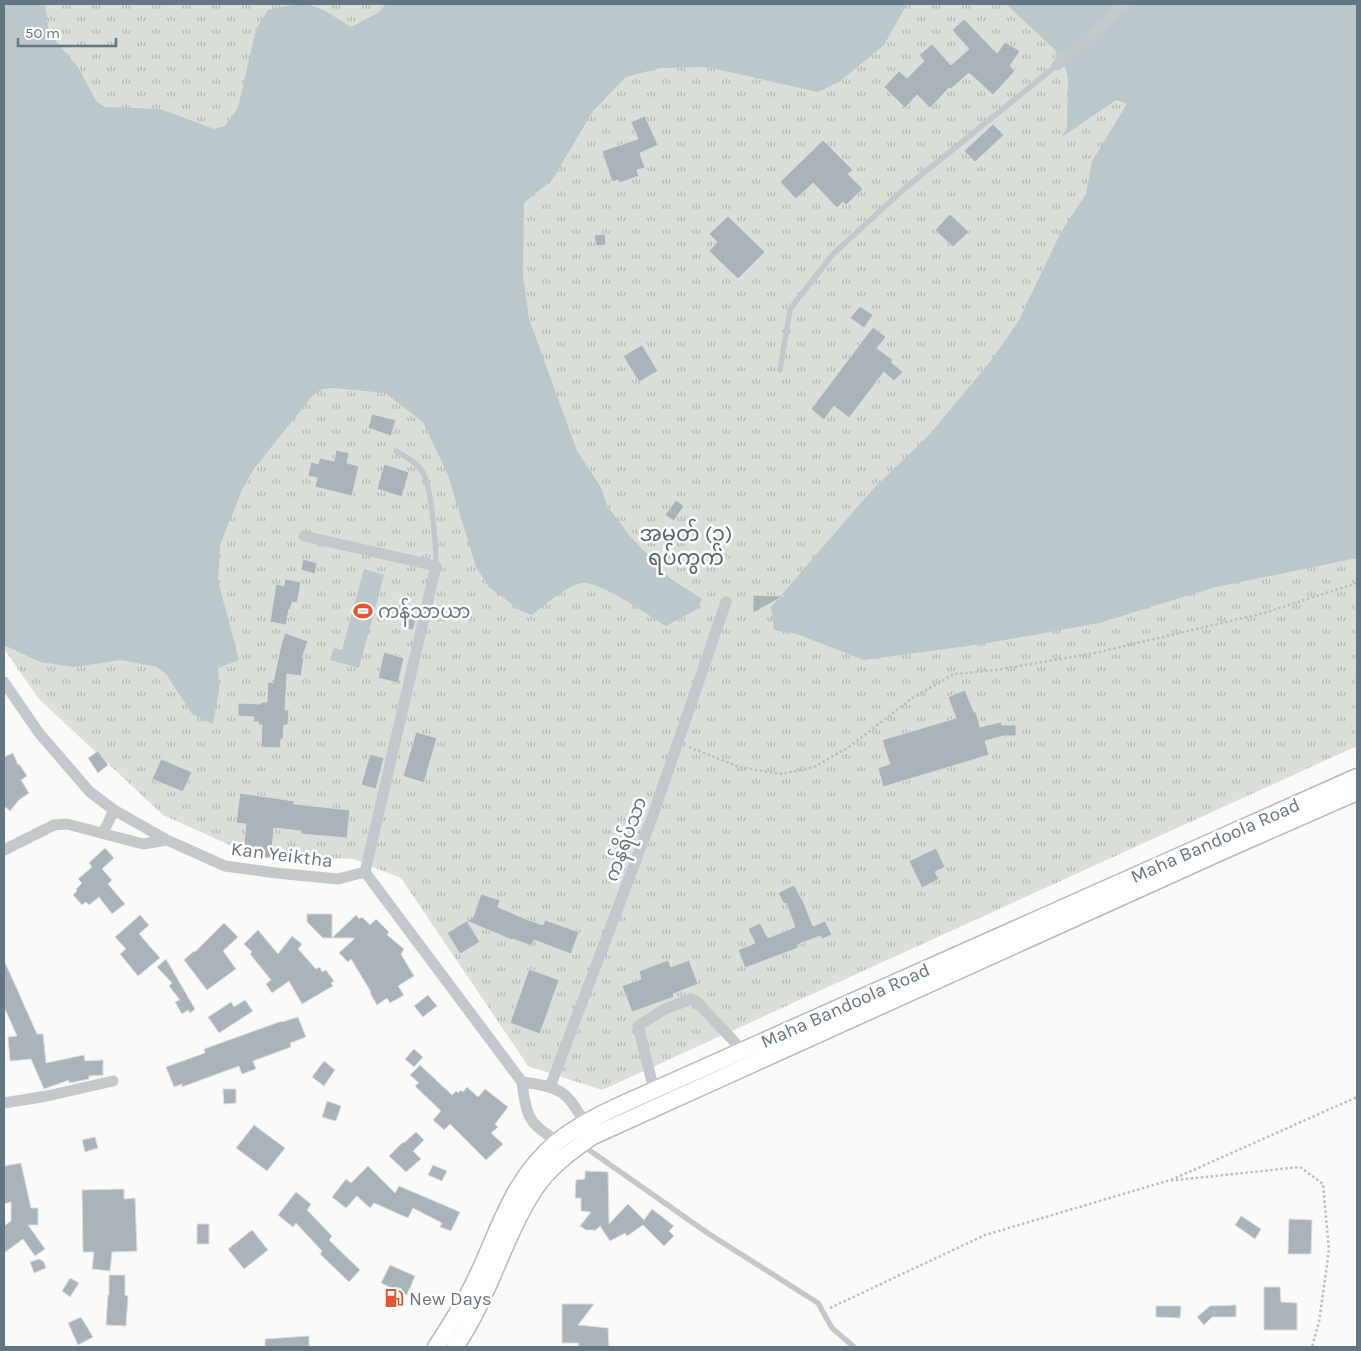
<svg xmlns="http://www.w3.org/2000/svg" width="1361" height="1351" font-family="Karla,'Noto Sans Myanmar',sans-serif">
<defs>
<pattern id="park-tufts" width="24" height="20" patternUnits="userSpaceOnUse" patternTransform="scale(1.25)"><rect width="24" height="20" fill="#dadfd7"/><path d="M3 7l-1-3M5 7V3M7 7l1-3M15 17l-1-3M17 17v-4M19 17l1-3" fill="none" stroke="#b4b9b4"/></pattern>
</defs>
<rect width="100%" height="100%" fill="#fafaf8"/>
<path fill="url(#park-tufts)" d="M4,4H1357V746L602,1090L528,1066L401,878L353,859L252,855L163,815L39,699L4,649Z"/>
<path fill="#bbc7cb" d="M4,4H45L49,33L78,67L96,101L105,107L160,109L214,129L225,126L238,108L256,29L268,10C311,0 315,4 351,27L378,13L386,4H907L884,45L839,82L818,92L707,67L660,68L626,77L593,111L552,180L524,203L523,275L529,319L577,451L600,486L608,507L630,536L671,579L702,599L697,609L666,626C649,616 598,579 581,583C563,588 546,604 532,615L521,611L489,587L476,567L448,475L423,422L385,393L334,388L323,389L313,395L253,470L242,490L220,545L218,581L239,660L218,668L219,690L213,724L192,714L166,674L157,667L121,660L74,667L40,662L4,645Z
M1006,4H1357V558L1216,587L1099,623L982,644L864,660L797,634L774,630L771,607L872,490L930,434L990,362L1018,322L1061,232L1086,194L1092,161L1127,104L1116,100L1062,137L1067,127L1068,81L1066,69L1054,49Z
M364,569L384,575L359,668L330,660L334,648L342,650Z"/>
<path fill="#aab3b9" stroke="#dcdcda" d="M964,19L997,53L1005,42L1020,51L1010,66L1015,71L993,95L969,73L951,89L949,88L930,108L917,95L905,108L884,87L899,71L907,78L924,61L919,55L932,44L951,65L969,49L952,30Z
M645,116L658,145L640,153L645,168L637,170L639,176L619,183L618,180L612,182L602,151L638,139L631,122Z
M993,124L1004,135L975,162L964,151Z
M823,140L853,170L848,174L863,189L846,205L843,202L837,208L813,183L796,199L780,182Z
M950,214L969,232L953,247L935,230Z
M728,216L765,252L738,279L709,251L717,242L709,234Z
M605,234L606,245L596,246L594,235Z
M860,306L873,315L864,328L850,318Z
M873,327L886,337L877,348L893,360L891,362L903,372L894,381L884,372L849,418L834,406L824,420L811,409Z
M642,345L658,371L639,382L623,356Z
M372,414L396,420L391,436L368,428Z
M336,450L349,453L347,463L359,466L352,496L315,487L317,478L308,476L311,462L318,464L320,458L334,461Z
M384,464L409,472L402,497L377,489Z
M676,500L684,506L674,521L665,515Z
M303,559L317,563L315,574L301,570Z
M285,579L301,582L297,603L292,602L290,610L289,609L286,625L270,622L276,584L284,586Z
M753,595L784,596L753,613Z
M406,613L417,615L413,630L403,628Z
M285,633L308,641L302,658H304L301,676L287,674L285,710H289L288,725H284L283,739H281L280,748L261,747L262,725H258L259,722H253L254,717L238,716V703L261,704L262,702H267L268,682L273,683L281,645Z
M384,652L404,658L398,683L378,678Z
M965,690L974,712H976L980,727L1001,722L1002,725H1016V736H1003L985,741L989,755L883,787L878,768L890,764L882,740L956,718L948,697Z
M416,732L437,738L424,783L403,776Z
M98,751L108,765L98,773L88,758Z
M13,753L18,765L19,764L27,776L21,780L29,793L19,800L10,811L4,806V757Z
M370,754L384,758L376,789L361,785Z
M161,759L192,772L183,792L152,779Z
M240,793L294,801V804L350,810L347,838L301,834V831L274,828L271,858L243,855L246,824L236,823Z
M105,848L114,858L102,869L112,880L108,884L125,904L112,914L99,897L89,905L86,902L82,905L73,895L77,891L76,889L82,883L78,879L92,867L89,863Z
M936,848L945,867L935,872L939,879L922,888L909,861Z
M794,885L803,901L813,926L825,921L832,935L822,939L820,936L797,945L798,948L745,968L738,950L755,943L748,929L760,923L768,938L795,927L786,903L784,904L778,893Z
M481,894L500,900L498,907L526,919L543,925L545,920L579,932L571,954L534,940L532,946L513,939L512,940L467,921L480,942L460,954L447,933L473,917Z
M307,914H332V938H323L307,922Z
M140,915L149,925L139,934L160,958L138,976L120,954L126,949L115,937Z
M356,915L359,919L362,917L370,925L376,919L389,932L387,935L404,949L401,954L414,976L398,986L404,995L390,1003L387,998L377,1005L370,993L371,992L351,959L348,962L339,953L355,938H332Z
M224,923L238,937L223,951L236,969L207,990L184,960L194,951L195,952Z
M258,930L278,954L292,936L302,944L298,949L316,969L320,967L322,972L326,970L328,973L334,981L331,983L333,986L302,1004L289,981L272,993L266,984L271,980L250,954L252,952L244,944Z
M166,959L195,1009L190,1013L188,1010L182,1014L175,1002L180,1000L169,986L172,983L157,967Z
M4,960L37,1034H43L46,1063L84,1055L85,1061L103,1060V1075L89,1076V1079L69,1083V1080L44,1089L31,1059L10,1061L8,1037L17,1036L4,1007Z
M668,960L671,967L689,960L698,984L673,994L674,997L632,1012L622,986L641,979L639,971Z
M529,969L559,980L540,1034L510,1023Z
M428,995L437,1006L423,1017L414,1006Z
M245,1000L253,1011L219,1033L208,1017L231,1002L234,1007Z
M298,1017L306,1037L290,1043L291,1047L253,1061L256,1069L242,1074L239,1066L182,1087V1084L174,1087L166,1067L205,1053L204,1049L282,1021V1022Z
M414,1049L423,1057L414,1067L405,1059Z
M324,1061L335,1070L324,1086L312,1077Z
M420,1065L452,1095L456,1091L458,1093L461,1090L463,1092L467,1087L478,1097L485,1089L508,1107L495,1124L498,1127L491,1133L503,1144L486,1160L450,1124L444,1130L433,1120L441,1111L415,1086L419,1083L410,1075Z
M223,1089H236V1103L224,1104Z
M327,1101L341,1106L336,1121L322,1117Z
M254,1125L285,1148L267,1171L236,1148Z
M416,1132L424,1140L413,1151L421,1159L406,1172L389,1156L403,1142L404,1143Z
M95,1137L98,1148L85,1152L82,1140Z
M21,1163L31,1208H38V1225H28L45,1249L35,1256L23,1239L4,1253V1226L11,1221V1202L4,1204V1166Z
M433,1165L447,1171L442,1181L428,1175Z
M368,1166L395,1193L399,1186L460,1212L451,1231L440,1227L442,1223L413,1208L408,1218L374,1203L370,1208L357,1196L346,1208L332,1197L346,1179L351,1183Z
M585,1171L608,1172L609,1224L628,1204L644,1220L652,1209L674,1226L669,1231L674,1236L664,1246L643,1225L627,1236L625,1233L610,1241L600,1226L596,1230H586L580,1226L591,1212L581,1211V1198H575L576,1180L585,1179Z
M124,1189V1199L135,1198L137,1251L112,1252L110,1271L92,1269L94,1252H83L82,1190Z
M296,1192L311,1204L307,1210L332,1236L329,1240L360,1270L349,1282L320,1254L322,1251L296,1223L293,1227L278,1215Z
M1241,1216L1261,1229L1255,1239L1235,1225Z
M1289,1219L1312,1220L1311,1254H1288Z
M197,1224H209V1244H197Z
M252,1230L268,1250L244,1269L228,1249Z
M39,1259L44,1262L46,1268L34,1273L30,1262Z
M390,1265L415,1276L407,1295L381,1283Z
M109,1275H125V1295L128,1296L126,1326L106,1325L108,1295H109Z
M70,1278L79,1283L70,1297L62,1291Z
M1264,1287H1280L1281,1302L1297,1303V1330H1264Z
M562,1304H594L578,1325L608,1328L609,1347H578L579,1343H562Z
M1236,1305V1317H1212L1204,1325L1197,1317L1210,1306Z
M1156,1306H1181L1180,1318L1156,1317Z
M81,1317L93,1337L78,1345L68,1323Z
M309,1336V1347H265V1339Z"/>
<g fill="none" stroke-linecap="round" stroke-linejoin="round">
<g stroke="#b3babf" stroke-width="19">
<path id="secondary" d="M436,1347C449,1327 462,1307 473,1285C499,1233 510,1181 557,1142C585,1119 622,1105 654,1090L1357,777
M455,1347C489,1298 502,1240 534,1190C548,1168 571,1151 593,1136L1225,850L1357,792"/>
</g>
<path stroke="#bbbfc2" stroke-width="2.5" stroke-dasharray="2.5 2.5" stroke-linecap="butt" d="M689,747L739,767L781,774L814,767L849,747L911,699L954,674L996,670L1095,653L1264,613L1357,583
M1171,1180L1357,1097
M830,1308L985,1235L1167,1181L1300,1167L1323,1184L1329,1250L1319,1322L1312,1347"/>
<path stroke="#c3c8cc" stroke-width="5.5" d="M780,370L790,309L833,254L904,189L1057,65
M396,451C406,457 418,463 423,473C432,489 436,547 436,566
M582,1145L709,1234L818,1303L832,1328L854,1347"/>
<path stroke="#c3c8cc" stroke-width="11" d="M1057,65L1126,4
M304,536L436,566L365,872
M4,682L39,733L90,792L114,810L167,840L225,866L276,873L338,879L365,872L522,1082
M103,833L114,810
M4,850L54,825L67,824L143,844L167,840
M522,1082C565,1087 567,1093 588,1128
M522,1082C527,1125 531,1122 563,1146
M550,1087L653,815L726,602
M654,1090L638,1026L665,1009L691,999L696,1001L743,1051
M4,1103L47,1096L113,1081"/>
<use href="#secondary" stroke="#fff" stroke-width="16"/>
</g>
<defs>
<g id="stadium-bare" transform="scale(1.5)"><path d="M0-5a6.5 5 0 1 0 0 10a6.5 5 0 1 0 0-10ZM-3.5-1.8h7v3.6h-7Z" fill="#e4572e" stroke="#fff" stroke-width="2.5" paint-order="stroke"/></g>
<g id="fuel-bare" transform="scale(1.5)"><path d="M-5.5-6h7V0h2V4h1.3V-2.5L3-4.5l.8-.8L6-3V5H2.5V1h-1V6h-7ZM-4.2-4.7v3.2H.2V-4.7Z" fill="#e4572e" stroke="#fff" stroke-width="2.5" paint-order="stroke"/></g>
</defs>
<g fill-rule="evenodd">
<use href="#stadium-bare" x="363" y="611"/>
<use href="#fuel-bare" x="394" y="1298"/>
</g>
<g text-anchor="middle" stroke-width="5" stroke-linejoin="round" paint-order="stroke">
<g font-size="19" fill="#657683" stroke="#fff" text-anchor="start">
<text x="378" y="618">ကန်သာယာ</text>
<text x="409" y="1305">New Days</text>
</g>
<g font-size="19" fill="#657683" stroke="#fff">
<text transform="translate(625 839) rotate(-70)" y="7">ကန်ရိပ်သာ</text>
<text transform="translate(1215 840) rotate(-24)" y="7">Maha Bandoola Road</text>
<text transform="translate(282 854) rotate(7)" y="7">Kan Yeiktha</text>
<text transform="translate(845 1005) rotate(-24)" y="7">Maha Bandoola Road</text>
</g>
<g font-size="21" fill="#57646e" stroke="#fff">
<text x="686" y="541">အမှတ် (၃)<tspan x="686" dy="24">ရပ်ကွက်</tspan></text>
</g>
</g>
<rect width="1361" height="1351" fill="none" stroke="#657683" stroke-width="10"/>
<path d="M18 38v8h98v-8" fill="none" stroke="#657683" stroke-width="2.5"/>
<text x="25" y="38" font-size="15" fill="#657683" stroke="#ffffff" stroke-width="4" paint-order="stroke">50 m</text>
</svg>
